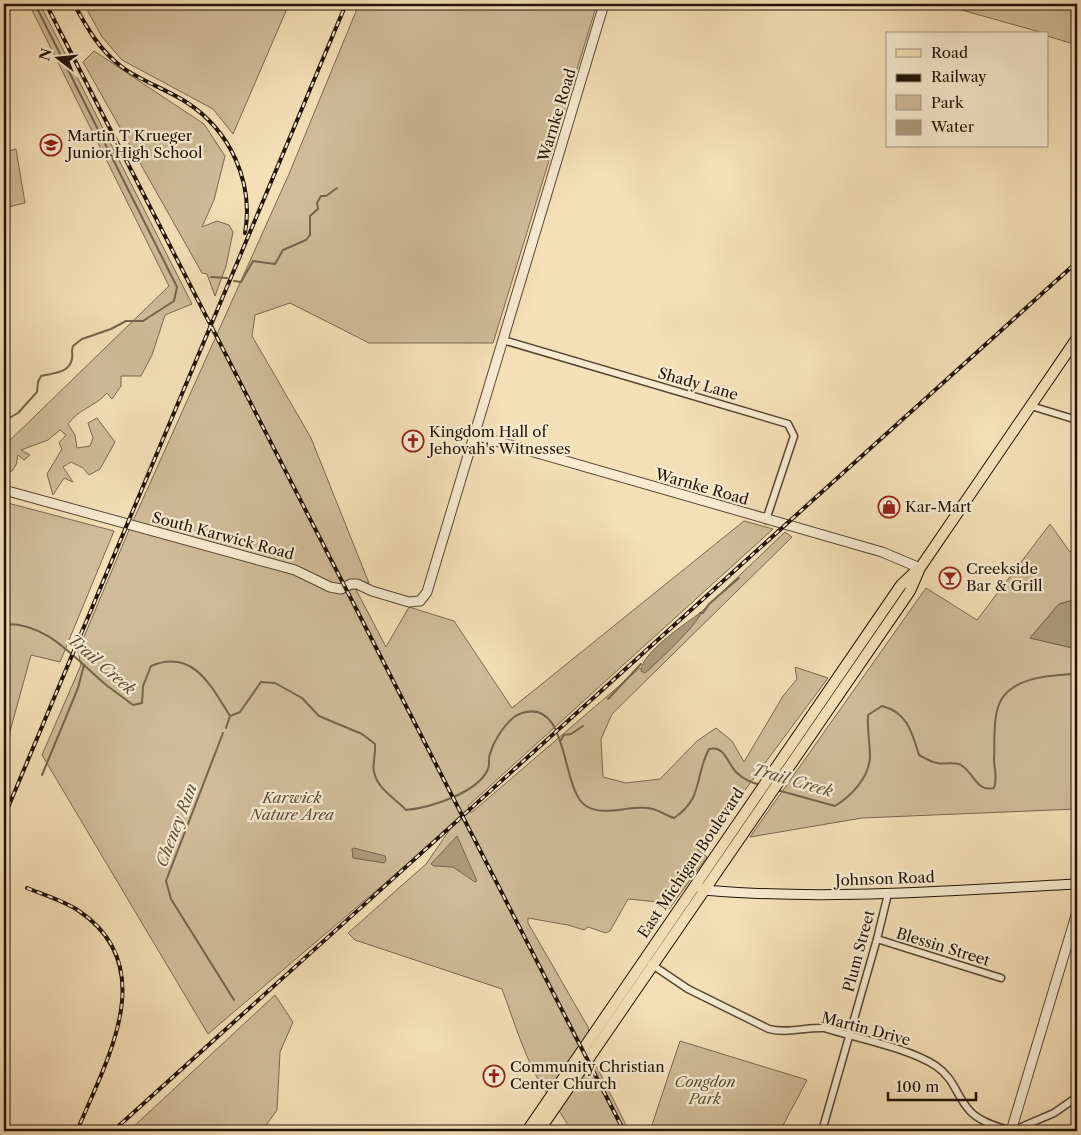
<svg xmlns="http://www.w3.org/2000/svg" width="1081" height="1135" font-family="'Libre Caslon Text',serif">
<rect width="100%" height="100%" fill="#f4dfb7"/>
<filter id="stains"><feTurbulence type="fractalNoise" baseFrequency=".004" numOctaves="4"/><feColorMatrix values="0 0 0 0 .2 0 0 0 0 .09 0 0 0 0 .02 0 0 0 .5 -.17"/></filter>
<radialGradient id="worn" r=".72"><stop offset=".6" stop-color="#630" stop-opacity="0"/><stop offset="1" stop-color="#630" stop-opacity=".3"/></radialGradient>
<path fill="#d0bc99" stroke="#79684e" d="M29,4H40L192,304L165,315L152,355L141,376H121V386L112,399L107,393C92,409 81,407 68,424L75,435L77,448L90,446L93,438L88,423L97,418L115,442L100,469L89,475L83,468L71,462L63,467L73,482L64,478L53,495L47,474L62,449L59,443L66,435L60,430L48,440L21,450L30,455L24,460L18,455L16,465L12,471L4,473V446L169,286Z
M84,4H289L233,134L213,109L122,60L102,37Z
M359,4H597L493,343H369L290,303L255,315L252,336L311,438L369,583L351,580L386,647L409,607L454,621L512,708L744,521L773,529L468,806L471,813L640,668L645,672L651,668L700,616V613L785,532L792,537L612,714L601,739L603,777L626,783L660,779L697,741L716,728L732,741L744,762L783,696L797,679L795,667L828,678L708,840L705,839L698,850L707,857L669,909L659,902L628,899L610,931L606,933L588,927L584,930L568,925L528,918V923L588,1027L594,1061L629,1131H571C562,1113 552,1102 542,1086C524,1056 514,1021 502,989L355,940L348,933L426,864L453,825L208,1034L42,755L81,665L78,651L129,530L289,174Z
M940,4H1077V45L1047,36V34Z
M94,51L204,124L225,156L214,200L202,227L217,221L229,225L233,232L226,266L215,296L207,274L202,273L83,62Z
M16,149L25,203L4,208V152Z
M4,502L114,531L60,662L31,655L4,753Z
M1050,524L1070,552L1077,548V599L1059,604L1030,638L1077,649V809L862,818L750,837L926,588L977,620Z
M275,995L293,1022L280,1052L277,1110L262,1131H135L132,1128Z
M680,1041L807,1080L780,1131H750L735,1126L733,1131H650Z"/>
<path fill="#ad9a7a" stroke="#75644b" d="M1077,599V649L1030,638L1059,604Z
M700,613C700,623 655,664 645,673L641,671C641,653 686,623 700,613Z
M457,836L477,881L475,882L453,867L434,866L431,864Z
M354,848L385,856L386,860L384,863L353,858L352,849Z"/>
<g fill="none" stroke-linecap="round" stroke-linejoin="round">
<path stroke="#75644b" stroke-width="2" d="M211,277L227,278
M234,281L241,282L253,261L275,264L283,250L306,240L310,235V216L318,209L317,203L321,196H326L337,188
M4,418L11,417L18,413L37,392L38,382L41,376C52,373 69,374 72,359C73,354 71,351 73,346L82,339L111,329L126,321H143L174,301L177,287L35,4
M700,613H703L709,604L739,578
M4,624C47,622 74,658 105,684C114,691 124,698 133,705L142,703L143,686L151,666C193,648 211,686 230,716L240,712L261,682L275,683L302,698L319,716L362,734L375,744C376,754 372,764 374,772C378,790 394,797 406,810C429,808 478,793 488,769C490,764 488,758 490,754C494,740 508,717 522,713C570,698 560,789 586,806C605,818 633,803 653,809C660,811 667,816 674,818C704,798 694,777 709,749C725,745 727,763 736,772C744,780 751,783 761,785
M608,699L641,664
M226,728L230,716
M223,733L166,881L171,899L234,1000
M561,740L564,735L571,734L583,726
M42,775L78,688L84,665
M777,790L835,806C851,796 869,778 870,757C870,743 867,729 868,715L882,706C907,712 912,732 919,755C925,758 931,762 937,763C945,765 955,761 961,765C975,774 976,792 994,788C998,777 994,769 994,758C995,743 993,726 997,711C1004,677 1049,675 1077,674"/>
<g stroke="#564631" stroke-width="9">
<path id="minor" d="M503,340L788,424L794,436L766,520
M1031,406L1077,420
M877,939L1001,978
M651,964L688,989L769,1029C787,1034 805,1027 824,1028C856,1038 909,1048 936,1066C955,1079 956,1096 970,1111C980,1122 997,1126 1010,1131
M822,1131L877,939L888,894
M1012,1131L1054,1113L1077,1097"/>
</g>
<g stroke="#564631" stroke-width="11">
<path id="tertiary" d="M475,435L882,552L920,568
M4,490L295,570L330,587L341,589L351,584H357L372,591L409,602L420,601L427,592L604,4
M1011,1131L1077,912"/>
</g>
<g stroke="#221304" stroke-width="11">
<path id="secondary" d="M699,887L704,890C828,901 953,890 1077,884"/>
</g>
<g stroke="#221304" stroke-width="12">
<path id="primary" d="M527,1131L901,585L917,570
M539,1131L910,591L920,568L1077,338"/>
</g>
<use href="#minor" stroke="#f8ead0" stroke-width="6"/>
<use href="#tertiary" stroke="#f8ead0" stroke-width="9"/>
<use href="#secondary" stroke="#f8ead0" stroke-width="9"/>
<use href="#primary" stroke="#f4dfb7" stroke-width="10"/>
<g stroke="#221304" stroke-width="4">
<path id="rail" d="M46,4L624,1131
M74,4C87,28 100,51 122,67C141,81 166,89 186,102C230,130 254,182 245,233
M4,817L346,4
M27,888C44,895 64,901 79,911C162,967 106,1061 77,1131
M113,1131L1077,262"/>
</g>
<use href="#rail" stroke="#f8ead0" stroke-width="2" stroke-dasharray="5.5" stroke-linecap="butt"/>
</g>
<defs>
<g id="school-ring" transform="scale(1.125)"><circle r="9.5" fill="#f8ead0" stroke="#8f2418" stroke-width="1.5"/><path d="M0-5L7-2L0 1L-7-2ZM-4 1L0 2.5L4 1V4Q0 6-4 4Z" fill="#8f2418"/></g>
<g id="church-ring" transform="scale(1.125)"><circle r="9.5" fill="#f8ead0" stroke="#8f2418" stroke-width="1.5"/><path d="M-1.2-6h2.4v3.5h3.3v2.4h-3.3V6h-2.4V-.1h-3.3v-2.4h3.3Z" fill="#8f2418"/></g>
<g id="shop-ring" transform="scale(1.125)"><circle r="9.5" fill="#f8ead0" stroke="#8f2418" stroke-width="1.5"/><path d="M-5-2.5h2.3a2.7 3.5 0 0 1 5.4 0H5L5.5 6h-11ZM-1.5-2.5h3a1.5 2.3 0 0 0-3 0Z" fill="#8f2418"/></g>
<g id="bar-ring" transform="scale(1.125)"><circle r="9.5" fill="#f8ead0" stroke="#8f2418" stroke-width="1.5"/><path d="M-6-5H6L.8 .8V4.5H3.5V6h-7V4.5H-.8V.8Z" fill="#8f2418"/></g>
</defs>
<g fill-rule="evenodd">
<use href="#school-ring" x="51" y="145"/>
<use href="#church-ring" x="413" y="441"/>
<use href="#shop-ring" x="889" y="507"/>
<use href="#bar-ring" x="950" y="578"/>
<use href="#church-ring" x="494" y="1076"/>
</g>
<g text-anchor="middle" stroke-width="4.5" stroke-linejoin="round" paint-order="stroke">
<g font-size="15" fill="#221304" stroke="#f8ead0">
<text transform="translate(557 115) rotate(-73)" y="5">Warnke Road</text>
<text transform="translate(698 384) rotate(16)" y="5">Shady Lane</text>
<text transform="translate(702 487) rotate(16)" y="5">Warnke Road</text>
<text transform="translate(223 536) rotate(15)" y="5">South Karwick Road</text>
<text transform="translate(691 863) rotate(-56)" y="5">East Michigan Boulevard</text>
<text transform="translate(885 879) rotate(-2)" y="5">Johnson Road</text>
<text transform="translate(943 947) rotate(17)" y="5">Blessin Street</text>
<text transform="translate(859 951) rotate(-75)" y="5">Plum Street</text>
<text transform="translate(866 1029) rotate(15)" y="5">Martin Drive</text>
</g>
<g font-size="15" fill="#221304" stroke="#f8ead0" text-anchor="start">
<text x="67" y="141">Martin T Krueger<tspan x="67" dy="17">Junior High School</tspan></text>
<text x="429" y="437">Kingdom Hall of<tspan x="429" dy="17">Jehovah's Witnesses</tspan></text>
<text x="905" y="512">Kar-Mart</text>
<text x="966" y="574">Creekside<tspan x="966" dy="17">Bar &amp; Grill</tspan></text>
<text x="510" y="1072">Community Christian<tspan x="510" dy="17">Center Church</tspan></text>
</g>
<g font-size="15" font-style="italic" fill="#5f4e38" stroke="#f8ead0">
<text x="292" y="803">Karwick<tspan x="292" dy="17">Nature Area</tspan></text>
<text x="705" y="1087">Congdon<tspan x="705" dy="17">Park</tspan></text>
</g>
<g font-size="16" font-style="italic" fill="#615039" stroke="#f8ead0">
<text transform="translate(102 664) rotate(41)" y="6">Trail Creek</text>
<text transform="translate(793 780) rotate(16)" y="6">Trail Creek</text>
<text transform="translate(176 825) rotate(-69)" y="6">Cheney Run</text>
</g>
</g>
<rect width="1081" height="1135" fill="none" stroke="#f4dfb7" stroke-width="20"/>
<rect x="5" y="5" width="1071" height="1125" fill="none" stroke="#221304" stroke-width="2.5"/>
<rect x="10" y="10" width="1061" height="1115" fill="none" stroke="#221304"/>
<rect x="886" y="32" width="162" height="115" fill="#f8ead0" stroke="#a2947e"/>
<rect x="896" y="49" width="25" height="8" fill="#f4dfb7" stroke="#a2947e"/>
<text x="931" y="58" font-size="15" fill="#221304">Road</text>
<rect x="896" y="74" width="25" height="8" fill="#221304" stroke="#a2947e"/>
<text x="931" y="82" font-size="15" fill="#221304">Railway</text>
<rect x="896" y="95" width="25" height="15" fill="#d0bc99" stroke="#a2947e"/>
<text x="931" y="108" font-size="15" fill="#221304">Park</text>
<rect x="896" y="120" width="25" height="15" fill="#ad9a7a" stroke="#a2947e"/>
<text x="931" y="132" font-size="15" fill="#221304">Water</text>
<g transform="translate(58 58) rotate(286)" stroke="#f8ead0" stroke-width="4" paint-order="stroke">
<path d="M0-4L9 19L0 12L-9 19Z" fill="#221304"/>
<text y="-8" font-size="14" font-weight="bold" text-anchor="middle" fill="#221304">N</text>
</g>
<path d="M888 1092v8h88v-8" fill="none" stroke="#221304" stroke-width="2.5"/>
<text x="896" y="1092" font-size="15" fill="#221304" stroke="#f8ead0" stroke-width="4" paint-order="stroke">100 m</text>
<rect width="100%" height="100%" filter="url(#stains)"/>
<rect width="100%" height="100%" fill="url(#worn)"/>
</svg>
